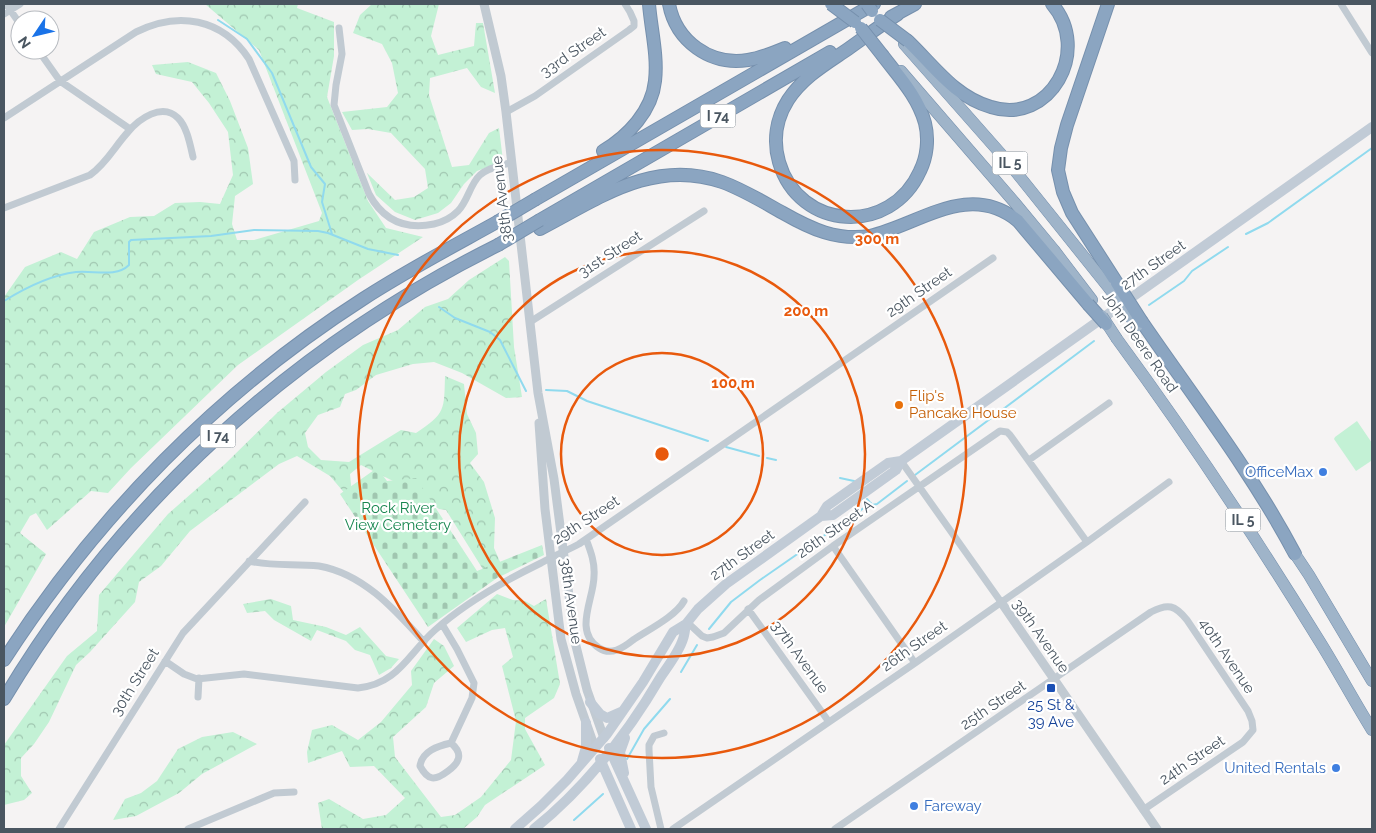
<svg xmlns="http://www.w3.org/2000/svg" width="1376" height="833" font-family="Raleway,sans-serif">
<defs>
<pattern id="forest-crowns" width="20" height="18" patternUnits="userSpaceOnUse" patternTransform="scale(1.25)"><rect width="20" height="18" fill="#c3f1d5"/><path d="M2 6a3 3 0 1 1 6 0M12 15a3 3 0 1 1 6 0" fill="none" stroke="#a0c6b0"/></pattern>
<pattern id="cemetery-stones" width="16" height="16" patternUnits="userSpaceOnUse" patternTransform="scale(1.25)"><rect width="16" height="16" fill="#c3f1d5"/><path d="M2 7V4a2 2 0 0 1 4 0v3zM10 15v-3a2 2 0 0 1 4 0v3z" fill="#a0c6b0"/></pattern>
</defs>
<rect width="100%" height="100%" fill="#f5f3f3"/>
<path fill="#c3f1d5" d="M1357,421L1372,443V462L1371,461L1356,471L1334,439L1335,437Z"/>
<path fill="url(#forest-crowns)" d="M205,4H298L297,8L334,22V56L327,97L368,201L386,228L423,237L358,280L238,365L131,468L108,493L91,491L47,530L36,513L30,516L20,533L46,554L4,627V297L25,267L61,252L77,259L94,232L130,217L154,216L175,203L200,202L220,204L233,175L228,132L209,103L192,82L156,74L152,65L188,62L216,73L230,101L248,148L253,184L235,196L232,224L237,240H254L319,221L322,213L259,50Z
M372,4H439L431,36L438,55L474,46L476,23H483L495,93L481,87L467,68L430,78L429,95L452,167L469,165L489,133L499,128L503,161L477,171L464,184L451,203L438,213L415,220L395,212L376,195L367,173L395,200L414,197L428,188L425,169L391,133L368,129L352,130L342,112L387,107L398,93L392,63L382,44L353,33L360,15Z
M505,257L509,261L514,347L522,397L506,398L462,373L434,362L413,364L376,375L356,390L345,394L340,407L318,415L305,433L308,447L321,460L349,462L401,430L416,433C446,413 444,410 445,376L464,384L467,414L476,433L478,454L470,463L484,482L495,518L494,548L501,564L484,571L446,510L439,509L419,494L361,465L350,474L352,494L347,496L330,476L297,456L279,464L190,531L161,566L139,582L135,602L90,652L76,665L49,722L34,744L21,758V776L32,793L24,800L4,805V745L67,656L97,631L99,595L168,514L225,464L277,413L326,372L363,345L398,330L425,307L448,299L469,280Z
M497,594L513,600L525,601L534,606L546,599L560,684L554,698L525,718V729L545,765L485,805L477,817L463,829H322L318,803L329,799L363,819L386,815L405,798L374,766L350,767L342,751L308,763L307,752L312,730L332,725L358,740L381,722L412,685L411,671L434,639L444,646L454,666L434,683L426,707L393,737L395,757L441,817L455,815L481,797L511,760L516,721L502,666L513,657L505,628L492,630L466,642L457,628Z
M271,599L291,606L293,620L326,627L346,635L360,627L386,656L399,659L391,668L379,675L370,655L355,650L346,641L317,630L311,641L274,620L265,611L247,613L243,604Z
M233,732L257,744L202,774L179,793L136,816L113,820L125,799L141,793L157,781L178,749L202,737Z"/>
<path fill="url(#cemetery-stones)" d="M377,468L387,481L416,478L477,571L542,545L544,555L497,578L428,627L340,494Z"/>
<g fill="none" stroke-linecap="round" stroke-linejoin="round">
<path stroke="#90daee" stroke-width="2" d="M218,20L247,39L272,73L311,167L325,184L322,202L332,234
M1246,234L1268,223L1372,148
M4,301C25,288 51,275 76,272C93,270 116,278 129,265V242L131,240L211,236L254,230L318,231L328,233L368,249L398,255
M1149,305L1184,281L1192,271L1228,247
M439,307L455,318L490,332L500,340L526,391
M546,390L567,391L587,401L708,441
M726,447L759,456
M767,458L776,460
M915,475L1094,341
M840,478L854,481
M867,499L872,505L877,504L907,481
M709,629L731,602L760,580L871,503
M681,672L697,645
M627,759L644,729L670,699
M574,820L603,794"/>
<g stroke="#7690ad" stroke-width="12">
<path id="trunk" d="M904,44L1008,162L1109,288
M901,71L1015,203L1054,250L1092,300
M1117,339C1189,437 1256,538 1320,642C1338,671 1354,701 1372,730
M1291,548L1309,575L1372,681"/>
</g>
<g stroke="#7690ad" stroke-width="14">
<path id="motorway" d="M669,4C676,41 710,66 748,60C761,58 773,53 785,48
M1108,4L1067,125L1061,148L1058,170L1063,192L1072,213L1117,283
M891,17L915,4
M908,41C934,66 955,97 991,107C1050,126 1092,50 1052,4
M883,56C899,77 918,97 925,123C929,139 927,157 920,171C891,236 799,231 779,162C773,141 776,119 788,100C803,77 826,64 848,49C865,37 881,25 898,14
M603,151C628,136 652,111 655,81C658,56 651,29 649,4
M536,199L874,4
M540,220L830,52
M540,229C598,199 653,158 722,182C744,190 763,202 783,213C811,229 837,241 870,236C920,224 969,181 1018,221L1088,304
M1142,322C1194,398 1251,471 1295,554
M4,660C97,516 218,392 363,299C406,271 452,247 497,222
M4,699C121,503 293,347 498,245"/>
</g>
<path stroke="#c1cad2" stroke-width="7" d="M6,4L20,24
M1341,4L1372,53
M4,14L20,4
M339,28L342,54L336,85L334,105L369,194C383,220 405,230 434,224C443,222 451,218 458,211C468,201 470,184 480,175C488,167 502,166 512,162
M38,50L60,81L130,129
M506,112L535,96L629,30L634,26V21L630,12L625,4
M4,118L136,32C178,11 222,18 249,59L294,161L295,180
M4,208L90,175C106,164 115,146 128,132C139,119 162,102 178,118C187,127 190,144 193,157
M530,322L704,211
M1029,460L1109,403
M901,461L1001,602
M586,539C591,552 595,563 594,576C594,599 573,631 599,648C611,656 623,648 633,640C648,630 676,616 684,601
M833,546L915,663
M249,561C273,567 296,563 319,566C364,574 395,610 424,642
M748,609L829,722
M687,622L702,636L707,638L713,637L724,633L759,600L833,546L1000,431L1007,432L1010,435L1087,542
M442,624L457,649L474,683L472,698L451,743
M165,661L184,674L197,679L244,674L358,688C398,684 408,654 435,630C465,603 504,581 541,563C553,556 566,551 579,544L993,258
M198,697L199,678
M451,743C464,754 459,763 448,771C435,781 428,781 420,766C422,751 438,746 451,743Z
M59,829L183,633L305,502
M188,829L274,793L294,792
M661,829L651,787L649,750V745L654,736L664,733
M673,829L915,663L1087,542L1169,482
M835,829L1151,612C1168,603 1175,605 1187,620L1248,711L1252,721L1253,730L1243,742L1143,810"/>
<path stroke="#c1cad2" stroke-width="9" d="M484,4L501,76L506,112L538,393L554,479L571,611L575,642L587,690L604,738
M539,423L545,509L561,639L576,694L595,748
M1001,602L1157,829"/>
<path stroke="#c1cbd6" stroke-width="10" d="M821,516L833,515L896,470L901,461
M590,702L600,714L607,718L623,711
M609,748L646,829
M600,759L631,829
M582,761L586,747V723
M624,773L620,752L625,738
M515,829L541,806L567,780L607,734L643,682L673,632L686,624L698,609L726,584L821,516L827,506L888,463L901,461L1372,127
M534,829C586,787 626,736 660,678C668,666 679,652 683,639C685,634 685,628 686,624"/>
<use href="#trunk" stroke="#9fb4c9" stroke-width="11"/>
<use href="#motorway" stroke="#8ba5c1" stroke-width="12"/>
<g stroke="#7690ad" stroke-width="12" stroke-linecap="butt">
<path id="trunk-bridge" d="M1109,288L1137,326
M1102,316L1117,339"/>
</g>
<g stroke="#7690ad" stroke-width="14" stroke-linecap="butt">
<path id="motorway-bridge" d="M831,4L855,22
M867,4L872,11
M880,20L908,41
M861,28L883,56
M497,222L536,199
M498,245L540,220
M1117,283L1142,322
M1088,304L1106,324"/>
</g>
<use href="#trunk-bridge" stroke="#9fb4c9" stroke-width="11"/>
<use href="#motorway-bridge" stroke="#8ba5c1" stroke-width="12"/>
</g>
<g fill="none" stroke="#e8590c" stroke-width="2.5">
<circle cx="662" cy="454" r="101"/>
<circle cx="662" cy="454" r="203"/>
<circle cx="662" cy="454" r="304"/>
</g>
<circle fill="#e8710a" stroke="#fff" stroke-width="2" cx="899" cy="405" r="5"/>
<g fill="#3f7fe0" stroke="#fff" stroke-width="2">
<circle cx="1323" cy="472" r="5"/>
<circle cx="1336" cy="768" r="5"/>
<circle cx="914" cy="806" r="5"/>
</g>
<rect fill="#1a4fb4" stroke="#fff" stroke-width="2" x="1046" y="683" width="10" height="10" rx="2.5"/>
<g text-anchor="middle" stroke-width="4.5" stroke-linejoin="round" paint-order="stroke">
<g fill="#fff" stroke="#808990" stroke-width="1">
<rect x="700.5" y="104.5" width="35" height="23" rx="4"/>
<rect x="992.5" y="151.5" width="35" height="23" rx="4"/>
<rect x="200.5" y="424.5" width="35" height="23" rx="4"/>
<rect x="1225.5" y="508.5" width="35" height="23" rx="4"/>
</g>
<g font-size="14" font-weight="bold" fill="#4a5661">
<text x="718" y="121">I 74</text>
<text x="1010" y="168">IL 5</text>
<text x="218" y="441">I 74</text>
<text x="1243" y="525">IL 5</text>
</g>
<g font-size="15" fill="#4a5661" stroke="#fff">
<text transform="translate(573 52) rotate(-35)" y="5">33rd Street</text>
<text transform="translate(502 199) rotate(-97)" y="5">38th Avenue</text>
<text transform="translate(610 254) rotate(-33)" y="5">31st Street</text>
<text transform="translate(1153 265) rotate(-35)" y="5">27th Street</text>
<text transform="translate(919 292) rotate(-35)" y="5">29th Street</text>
<text transform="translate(1140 342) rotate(55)" y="5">John Deere Road</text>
<text transform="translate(586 520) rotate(-33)" y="5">29th Street</text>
<text transform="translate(835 529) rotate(-35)" y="5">26th Street A</text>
<text transform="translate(742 555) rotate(-36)" y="5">27th Street</text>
<text transform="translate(571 601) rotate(82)" y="5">38th Avenue</text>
<text transform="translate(1041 636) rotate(55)" y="5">39th Avenue</text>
<text transform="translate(914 646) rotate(-35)" y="5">26th Street</text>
<text transform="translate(1227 656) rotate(56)" y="5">40th Avenue</text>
<text transform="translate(800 657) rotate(54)" y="5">37th Avenue</text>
<text transform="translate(135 682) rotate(-58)" y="5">30th Street</text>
<text transform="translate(993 705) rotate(-34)" y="5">25th Street</text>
<text transform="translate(1192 760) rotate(-34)" y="5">24th Street</text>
</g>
<g font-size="15" fill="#c56008" stroke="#fff" text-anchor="start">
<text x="909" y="401">Flip's<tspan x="909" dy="17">Pancake House</tspan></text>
</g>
<g font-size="15" fill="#366cbe" stroke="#fff" text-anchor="end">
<text x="1313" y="477">OfficeMax</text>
<text x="1326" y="773">United Rentals</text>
<text x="924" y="811" text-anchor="start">Fareway</text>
</g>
<g font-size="15" fill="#17864f" stroke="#fff">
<text x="398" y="513">Rock River<tspan x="398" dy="17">View Cemetery</tspan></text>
</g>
<g font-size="15" fill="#164399" stroke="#fff">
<text x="1051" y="710">25 St &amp;<tspan x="1051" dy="17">39 Ave</tspan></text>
</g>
</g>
<circle cx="662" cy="454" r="8" fill="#e8590c" stroke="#fff" stroke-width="2.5"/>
<g font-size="15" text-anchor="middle" font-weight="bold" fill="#e8590c" stroke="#fff" stroke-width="4.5" stroke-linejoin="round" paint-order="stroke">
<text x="877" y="244">300 m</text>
<text x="806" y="316">200 m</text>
<text x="733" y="388">100 m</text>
</g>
<rect width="1376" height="833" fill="none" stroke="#4a5661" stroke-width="10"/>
<g transform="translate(35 35) rotate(235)"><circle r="24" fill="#ffffff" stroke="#b7bbc0"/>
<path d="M0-4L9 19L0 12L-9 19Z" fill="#1a73e8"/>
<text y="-8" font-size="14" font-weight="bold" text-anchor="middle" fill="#4a5661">N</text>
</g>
</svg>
